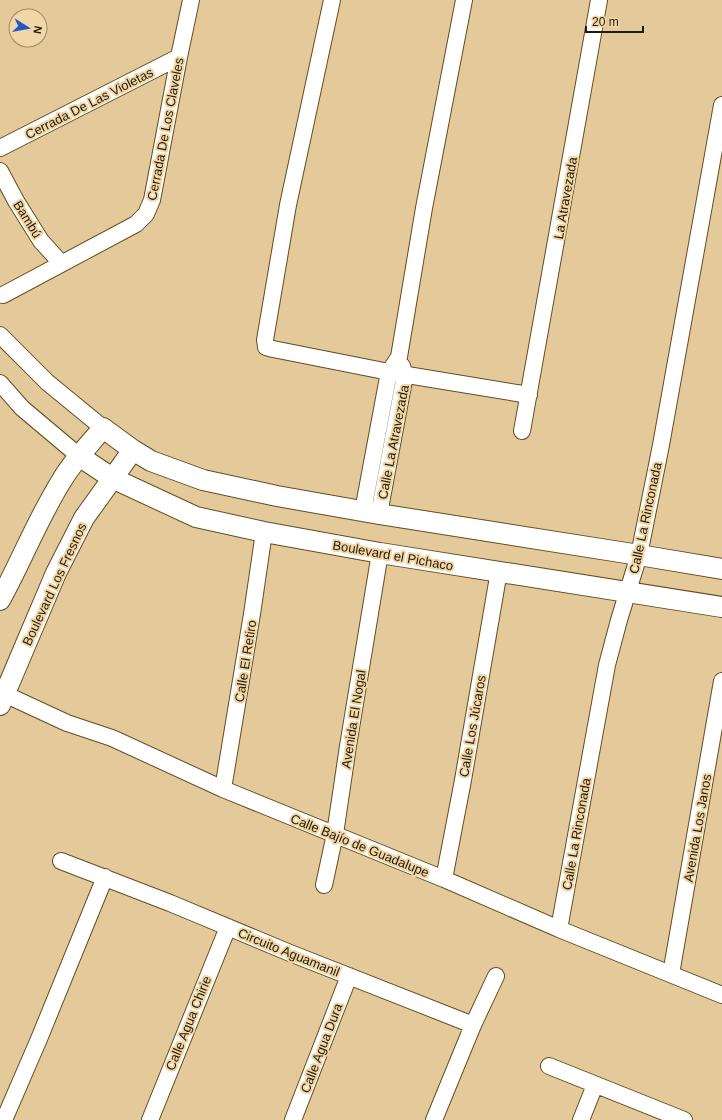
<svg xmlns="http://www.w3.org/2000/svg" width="722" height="1120" font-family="Helvetica,sans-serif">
<rect width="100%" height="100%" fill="#e4ca9a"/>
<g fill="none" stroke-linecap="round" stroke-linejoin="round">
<g stroke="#634d1f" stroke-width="18">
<path id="minor" d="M332,0L288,205L265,340L266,347L273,349L389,372L529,395
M0,148L179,57
M0,171L16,201L41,241L61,263
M3,295L136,224L146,214L152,200L179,57L191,0
M0,335L47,382L103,428
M0,383L22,408L79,456
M522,431L599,0
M363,511L389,372L399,357L424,208L464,0
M379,514L405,375L402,366
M0,692L67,723L112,738L223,789L444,879L559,929L722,995
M223,789L252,614L264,532
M61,861L170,903L290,953L473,1025
M444,879L463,780L499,571
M324,885L335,834L348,746L380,553
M559,929L607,665L619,620L639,555L661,445L722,105
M671,974L722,681
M549,1066L684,1120
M4,1120L39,1039L105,877
M150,1120L228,927
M293,1120L349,976
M434,1120L473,1025L496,976
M581,1120L595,1085"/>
</g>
<g stroke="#634d1f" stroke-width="22">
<path id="tertiary" d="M79,456L112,478L196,517L264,532L380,553L722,607
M0,600C22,560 38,518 62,480C73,461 89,445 103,428L133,450L151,461L203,480L277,496L379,514L639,555L722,569
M0,705L56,573L84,518L133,450"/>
</g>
<use href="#minor" stroke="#fff" stroke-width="16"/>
<use href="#tertiary" stroke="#fff" stroke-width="20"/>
</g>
<g text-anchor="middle" stroke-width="4" stroke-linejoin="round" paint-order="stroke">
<g font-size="13" fill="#231a07" stroke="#f1d7a7">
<text transform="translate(89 103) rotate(-27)" y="5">Cerrada De Las Violetas</text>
<text transform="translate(165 129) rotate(-79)" y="5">Cerrada De Los Claveles</text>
<text transform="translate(565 198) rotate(-80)" y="5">La Atravezada</text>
<text transform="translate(28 219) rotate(58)" y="5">Bambú</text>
<text transform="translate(393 442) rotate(-79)" y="5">Calle La Atravezada</text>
<text transform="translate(645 518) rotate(-78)" y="5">Calle La Rinconada</text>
<text transform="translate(393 555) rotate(10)" y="5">Boulevard el Pichaco</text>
<text transform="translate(54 584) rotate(-65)" y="5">Boulevard Los Fresnos</text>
<text transform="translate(245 661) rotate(-81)" y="5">Calle El Retiro</text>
<text transform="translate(353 719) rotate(-81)" y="5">Avenida El Nogal</text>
<text transform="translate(472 726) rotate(-80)" y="5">Calle Los Júcaros</text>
<text transform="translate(697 828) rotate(-80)" y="5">Avenida Los Janos</text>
<text transform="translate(576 834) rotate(-80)" y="5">Calle La Rinconada</text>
<text transform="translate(360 845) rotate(22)" y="5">Calle Bajío de Guadalupe</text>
<text transform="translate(289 952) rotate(22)" y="5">Circuito Aguamanil</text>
<text transform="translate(188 1023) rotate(-68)" y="5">Calle Agua Chirie</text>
<text transform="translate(321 1048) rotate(-69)" y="5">Calle Agua Dura</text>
</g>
</g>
<g transform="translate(28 28) rotate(101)"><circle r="19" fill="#f1d7a7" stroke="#9f8b67"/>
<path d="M0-3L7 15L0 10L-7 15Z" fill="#2557c4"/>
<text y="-6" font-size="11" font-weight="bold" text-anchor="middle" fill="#231a07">N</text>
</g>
<path d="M586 26v6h57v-6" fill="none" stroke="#231a07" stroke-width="2"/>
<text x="592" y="26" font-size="12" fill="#231a07" stroke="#f1d7a7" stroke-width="3" paint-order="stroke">20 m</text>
</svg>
